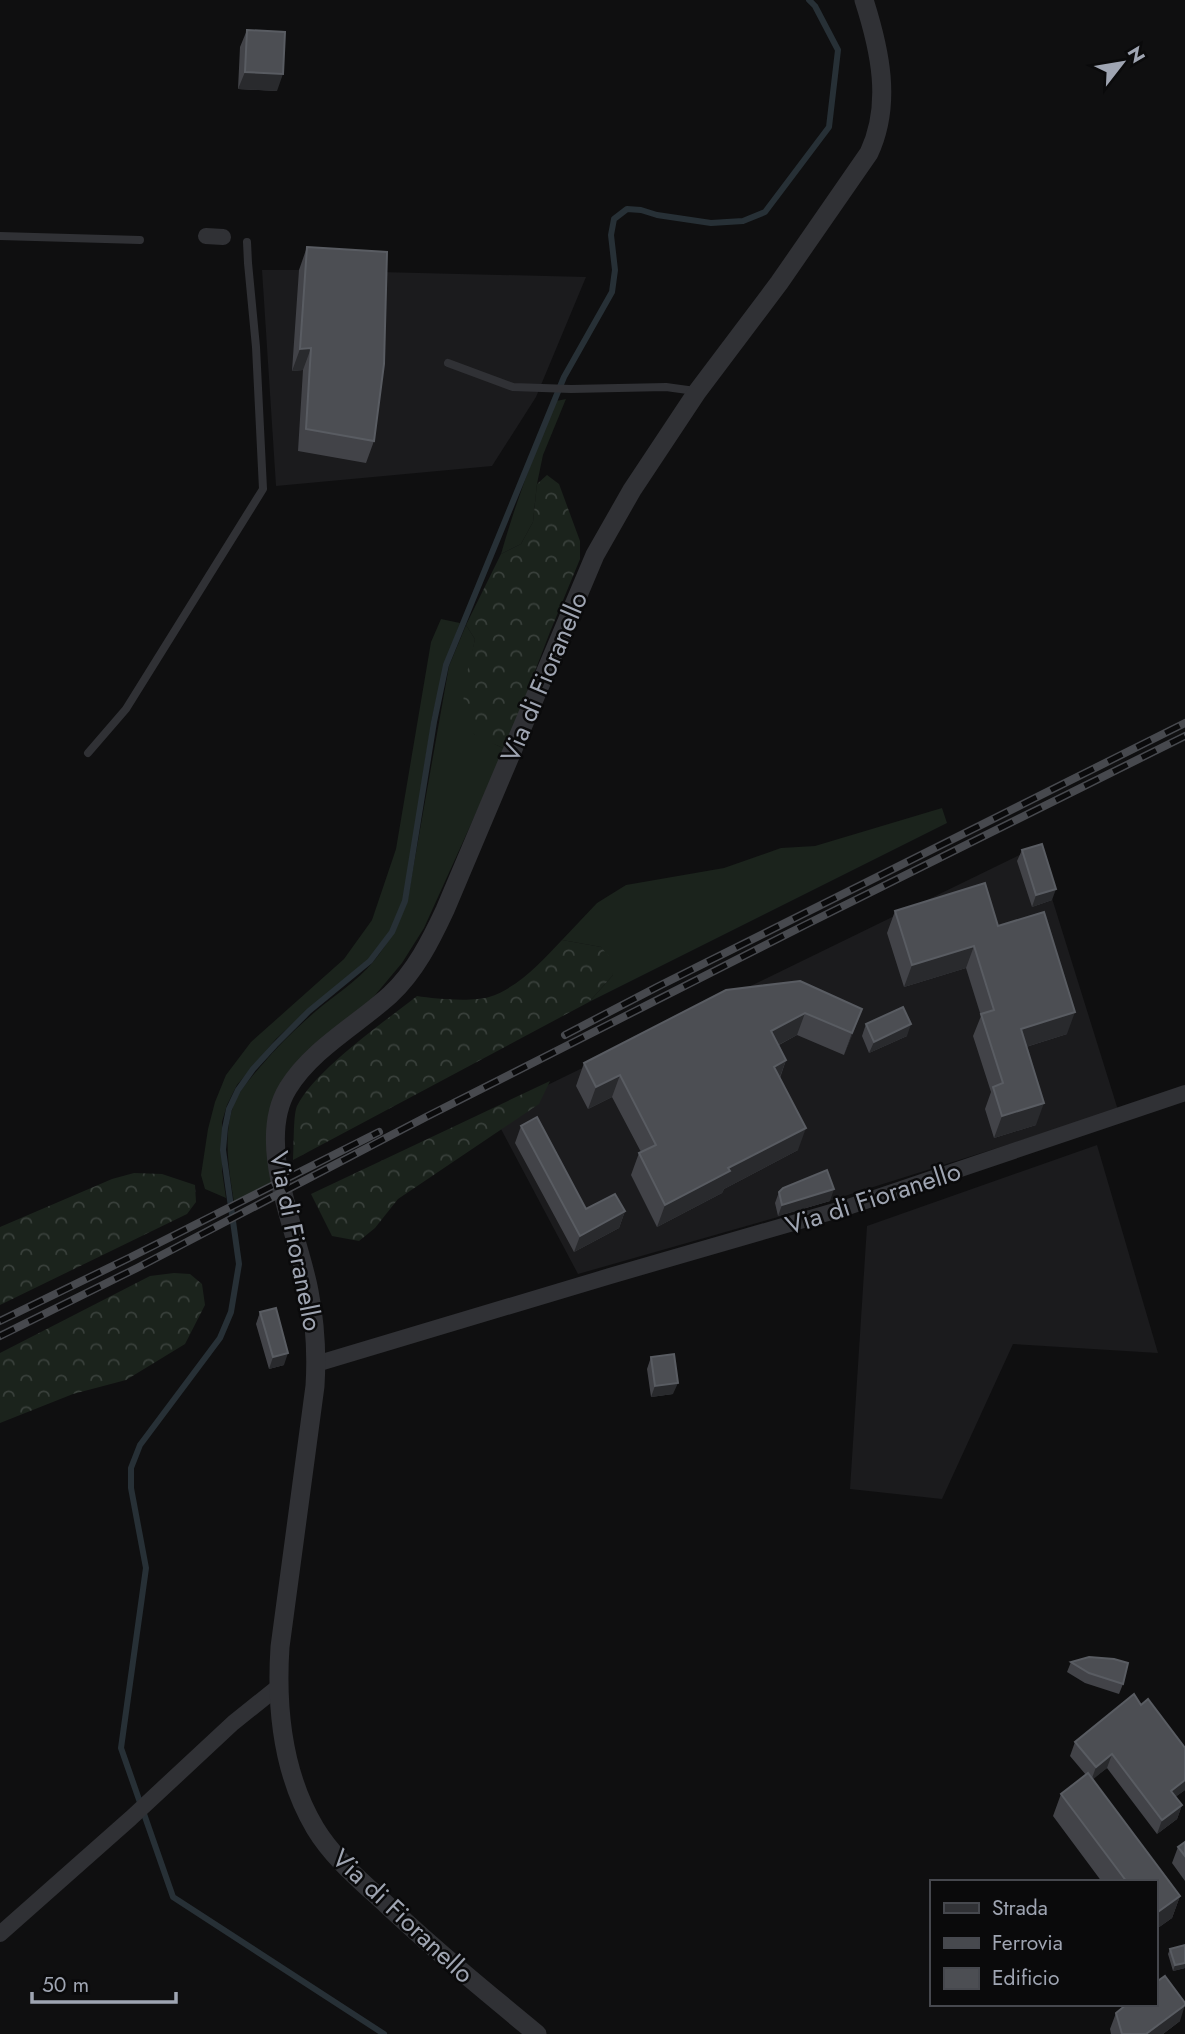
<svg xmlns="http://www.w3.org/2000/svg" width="1185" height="2034" font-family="Jost,sans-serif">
<defs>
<pattern id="forest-crowns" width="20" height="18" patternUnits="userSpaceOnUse" patternTransform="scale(1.75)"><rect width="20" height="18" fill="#1b231c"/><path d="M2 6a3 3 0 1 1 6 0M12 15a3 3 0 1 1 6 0" fill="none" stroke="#39403b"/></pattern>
</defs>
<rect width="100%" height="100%" fill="#0f0f10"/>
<path fill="#1b1b1d" d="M262,270H299L586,277L536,397L492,466L276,486Z
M1036,847L1118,1110L778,1217L578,1274L492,1112Z
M1097,1145L1158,1353L1013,1344L942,1499L850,1489L867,1226Z"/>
<path fill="#1b231c" d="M566,399L543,455L537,484L533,522L521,544L501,554C516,501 535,451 556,401Z
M441,619L460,623L444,666L432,718L403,902L391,930L371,959L308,1010L276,1039L237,1085L227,1105L222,1122V1171L226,1198L205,1189L201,1175L208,1129L215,1102L226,1075L251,1042L344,959L372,920L396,849L431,642Z
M466,625L475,639L464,696L474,734L505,749L424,928L402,963L371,1000L296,1063L273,1182L234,1202C229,1171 222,1132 235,1102C240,1089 251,1078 260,1067C277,1047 296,1028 316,1011C335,995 357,981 373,962C388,944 398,924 407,903L449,666Z
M942,808L947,823L589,1002L613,975L601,947L562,940L597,903L626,885L724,868L781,848L815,846Z"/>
<path fill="url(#forest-crowns)" d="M547,475L559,484L580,541V559L550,632L505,749C496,744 483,741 475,735C452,716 470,663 475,639L466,625L501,554L521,544L533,522L537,484Z
M562,940L601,947L611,959L613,975L589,1002L293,1160C294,1148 293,1115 297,1106C315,1070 384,1022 417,996C435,999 472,1002 489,997C518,988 542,961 562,940Z
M550,1081L539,1104L398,1199L375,1228L359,1241L332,1236L311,1194Z
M134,1173L162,1174L195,1185L196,1202L187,1214L0,1305V1227L112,1179Z
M174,1273L190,1274L202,1284L205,1305L185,1344L126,1380L73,1394L0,1423V1353L150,1276Z"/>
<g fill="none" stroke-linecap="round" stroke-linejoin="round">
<path stroke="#273036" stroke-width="6" d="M384,2034L173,1897L121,1748L146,1568L131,1488V1468L140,1445L220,1338L231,1312L239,1264L223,1150L225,1128L229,1109L238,1090L253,1069L275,1045L309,1011L370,961L392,932L405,901L434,722L446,665L564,377L612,292L615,270L611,235L614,219L627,209L641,210L657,215L711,223L743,221L765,212L829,127L838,50L815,6L809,0"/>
<path stroke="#303135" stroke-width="8" d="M0,236L140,240
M448,363L513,387L571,389L666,387L695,391
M88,753L126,709L263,489L256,347L248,263L247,242"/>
<path stroke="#303135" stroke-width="16" d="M206,236L223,237
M316,1364L610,1276L845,1208L1185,1093
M0,1934L131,1818L233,1723L278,1687"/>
<path stroke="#303135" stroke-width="19" d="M537,2034C486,1992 435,1950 387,1905C361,1881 333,1858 315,1828C283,1774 276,1708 280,1647L315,1386C317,1354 315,1322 309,1291C298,1232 254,1143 288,1088C312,1049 357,1025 390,995C415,972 431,940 445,910L595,555L632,490L697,392L779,283L869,153C892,104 880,50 864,0"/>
<g stroke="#47494e" stroke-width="8">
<path id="rail" d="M565,1035L657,987L1185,723
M0,1321L131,1257L379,1132
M0,1336L137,1268L426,1117L805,925L1185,736"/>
</g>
<use href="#rail" stroke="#0a0a0b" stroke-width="5" stroke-dasharray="16" stroke-linecap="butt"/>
</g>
<path fill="#424348" d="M247,30L277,91L238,89L240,47Z
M307,247L374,441L366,463L298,451L303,370L292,371L299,270Z
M1022,850L1052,900L1032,907L1017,861Z
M895,911L998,926L1067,1034L1026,1047L1036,1125L994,1138L985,1109L991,1092L973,1036L981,1016L966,968L904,987L887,933Z
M726,990L862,1009L844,1055L797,1035L779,1045L786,1060L780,1078L798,1150L724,1189L722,1193L657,1227L631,1175L639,1153L641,1152L612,1097L588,1109L576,1086L584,1063Z
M866,1024L907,1036L869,1053L862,1036Z
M521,1126L586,1209L625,1211L619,1228L574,1252L515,1143Z
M779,1192L830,1201L778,1216L775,1203Z
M260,1312L284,1365L269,1369L256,1324Z
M651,1357L673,1394L651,1397L647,1369Z
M1071,1662L1123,1684L1119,1694L1085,1683L1067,1672Z
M1134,1694L1141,1705L1148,1699L1185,1748V1790L1175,1797L1182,1805L1177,1819L1157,1834L1107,1768L1092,1779L1180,1896L1172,1918L1155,1930V1882H1102L1053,1816L1061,1794L1086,1775L1070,1756L1075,1742Z
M1185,1842V1881L1172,1863L1178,1847Z
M1185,1945V1968L1173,1971L1168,1954L1170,1949Z
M1116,2013L1180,2021L1163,2034H1111L1110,2029Z"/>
<path fill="#292a2d" d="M245,72L283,74L277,91L238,89Z
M311,348L303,370L292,371L300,349Z
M1056,889L1052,900L1032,907L1036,895Z
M974,946L966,968L904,987L912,965Z
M862,1009L854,1031L844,1055L852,1033Z
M1075,1012L1067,1034L1013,1051L1021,1029Z
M805,1013L797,1035L763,1053L771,1031Z
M911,1024L907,1036L869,1053L874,1042Z
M786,1060L778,1082L774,1067Z
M620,1075L612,1097L588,1109L596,1087Z
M1044,1103L1036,1125L994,1138L1002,1116Z
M806,1128L798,1150L724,1189L722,1193L657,1227L665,1205L728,1168Z
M834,1189L830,1201L778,1216L782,1205Z
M625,1211L619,1228L574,1252L580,1236Z
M288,1353L284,1365L269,1369L273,1357Z
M678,1383L673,1394L651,1397L655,1386Z
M1112,1754L1107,1768L1091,1781L1096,1767Z
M1185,1780V1790L1166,1804L1171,1791Z
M1182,1805L1177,1819L1157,1834L1162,1820Z
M1180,1896L1172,1918L1155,1930V1914Z
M1185,1963V1968L1173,1971L1175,1965Z
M1185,2005L1180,2021L1163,2034H1146Z"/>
<path fill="#4c4e53" stroke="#595c62" stroke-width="2" d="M247,30L285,32L283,74L245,72Z
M307,247L387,252L384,364L374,441L306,429L311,348L300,349Z
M1042,844L1056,889L1036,895L1022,850Z
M985,883L998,926L1044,912L1075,1012L1021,1029L1044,1103L1002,1116L993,1087L1003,1083L981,1014L994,1010L974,946L912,965L895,911Z
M800,981L862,1009L852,1033L805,1013L771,1031L786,1060L774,1067L806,1128L728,1168L730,1171L665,1205L639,1153L656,1145L620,1075L596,1087L584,1063L726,990Z
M903,1007L911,1024L874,1042L866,1024Z
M537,1117L586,1209L615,1194L625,1211L580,1236L521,1126Z
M827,1170L834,1189L782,1205L779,1192L783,1188Z
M276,1308L288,1353L273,1357L260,1312Z
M674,1354L678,1383L655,1386L651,1357Z
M1089,1657L1114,1659L1128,1663L1123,1684L1089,1673L1071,1662Z
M1134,1694L1141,1705L1148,1699L1185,1748V1780L1171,1791L1182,1805L1162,1820L1112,1754L1096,1767L1075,1742Z
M1088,1773L1180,1896L1155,1914V1882H1127L1061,1794Z
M1185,1842V1856L1178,1847Z
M1185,1945V1963L1175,1965L1170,1949Z
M1165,1976L1185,2003V2005L1146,2034H1122L1116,2013L1127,2004H1155V1983Z"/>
<g text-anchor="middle" stroke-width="5" stroke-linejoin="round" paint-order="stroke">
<g font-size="26" fill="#9fa5b2" stroke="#0a0a0b">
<text transform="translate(544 677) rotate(-67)" y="9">Via di Fioranello</text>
<text transform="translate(873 1198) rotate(-18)" y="9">Via di Fioranello</text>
<text transform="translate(296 1241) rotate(79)" y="9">Via di Fioranello</text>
<text transform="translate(403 1916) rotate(43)" y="9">Via di Fioranello</text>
</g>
</g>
<rect x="930" y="1880" width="228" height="126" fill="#0a0a0b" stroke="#46484e" stroke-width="2"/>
<rect x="944" y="1903" width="35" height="10" fill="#303135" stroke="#46484e" stroke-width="2"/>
<text x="992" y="1915" font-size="21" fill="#9fa5b2">Strada</text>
<rect x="944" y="1938" width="35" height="10" fill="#47494e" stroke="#46484e" stroke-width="2"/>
<text x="992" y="1950" font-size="21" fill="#9fa5b2">Ferrovia</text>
<rect x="944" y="1968" width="35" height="21" fill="#4c4e53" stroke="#46484e" stroke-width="2"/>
<text x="992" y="1985" font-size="21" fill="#9fa5b2">Edificio</text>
<g transform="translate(1122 63) rotate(59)" stroke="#0a0a0b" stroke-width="5" paint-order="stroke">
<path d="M0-5L12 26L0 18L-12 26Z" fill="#9fa5b2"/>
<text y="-10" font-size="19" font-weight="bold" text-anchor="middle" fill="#9fa5b2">N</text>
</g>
<path d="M32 1992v10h144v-10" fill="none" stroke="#9fa5b2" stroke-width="3.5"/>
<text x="42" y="1992" font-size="21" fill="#9fa5b2" stroke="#0a0a0b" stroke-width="5" paint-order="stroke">50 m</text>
</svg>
